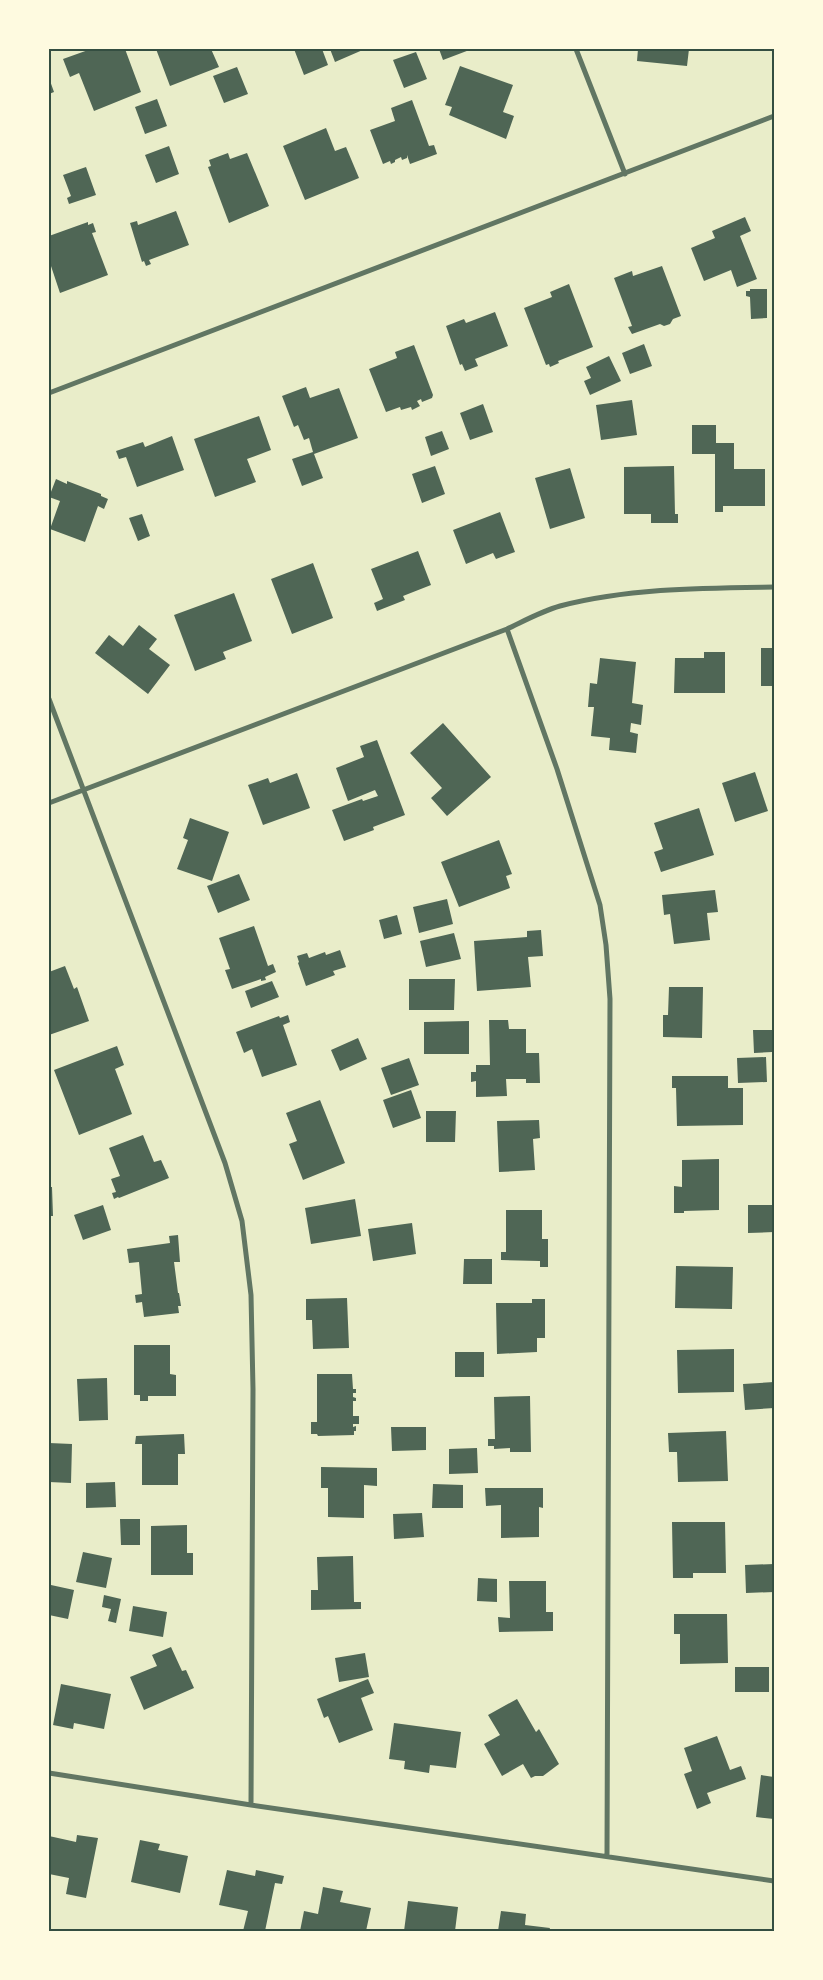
<svg xmlns="http://www.w3.org/2000/svg" width="823" height="1980" font-family="'PT Sans',sans-serif">
<rect width="100%" height="100%" fill="#e9edc9"/>
<path fill="#4f6655" d="M91,49H125L141,92L94,111L79,73L70,77L63,59Z
M156,49H211L219,67L170,86Z
M294,49H322L328,65L304,75Z
M330,49H365L335,62Z
M439,49H472L443,60Z
M638,49H689L687,66L637,61Z
M416,52L427,79L404,88L393,60Z
M460,66L513,85L503,112L514,116L506,139L449,115L452,107L445,105Z
M237,67L248,94L224,103L213,76Z
M49,78L54,92L49,94Z
M157,99L167,126L145,134L135,107Z
M412,100L429,146L434,145L437,154L410,164L407,155V158L402,160L401,157L395,160V162L391,164L390,161L383,164L370,130L395,121L391,108Z
M326,128L335,151L346,147L359,178L305,200L283,146Z
M169,146L179,174L156,183L145,155Z
M228,153L230,159L247,153L269,206L229,223L208,167L211,166L209,160Z
M86,167L96,195L69,204L67,198L71,196L63,175Z
M176,211L189,245L149,260L151,264L146,266L144,261L142,262L130,223L137,221L138,225Z
M745,217L751,231L740,236L757,279L737,287L731,270L704,281L691,248L715,238L712,231Z
M88,222V225L93,223L96,232L92,233L108,275L60,293L49,260V236Z
M662,266L681,316L673,319L670,324L664,326L660,324L632,334L628,327L632,326L614,278L632,271L633,276Z
M569,284L593,347L558,361L559,363L550,367L549,364L546,365L524,308L552,297L550,292Z
M750,289H767V318L751,319L750,297L746,296V291H750Z
M495,312L508,346L475,359L478,366L465,371L462,364L460,365L446,326L464,319L466,323Z
M644,344L652,366L630,374L622,353Z
M414,345L433,395L432,398L422,402L421,399L417,401L420,406L412,410L411,407L401,410L400,407L386,412L369,369L397,358L395,352Z
M609,356L621,381L590,395L584,381L591,378L586,367Z
M306,387L310,398L339,388L358,438L314,454L323,478L302,486L292,459L313,452L309,438L304,440L298,425L294,427L282,396Z
M632,400L637,435L601,440L596,405Z
M483,404L493,432L470,440L460,413Z
M259,416L271,450L247,459L256,482L215,497L194,439Z
M692,425H716V443H734V469H765V506H723V512H715V454H692Z
M442,431L449,449L431,456L425,437Z
M172,436L184,470L137,487L126,457L119,459L116,451L143,442L145,447Z
M435,466L445,494L422,503L412,474Z
M674,466L675,514H678V523H651V514H624V467Z
M570,468L585,518L550,529L535,478Z
M56,479L67,484V481L101,494V496L108,499L104,509L98,506L85,542L50,529L60,501L49,497Z
M500,512L515,552L496,559L493,553L466,564L453,530Z
M142,514L150,536L138,541L129,518Z
M418,551L431,585L403,596L405,600L377,611L374,603L383,599L371,569Z
M313,563L333,618L292,634L271,579Z
M234,593L252,641L223,652L226,659L195,671L174,615Z
M139,625L157,639L149,649L170,665L148,694L95,653L109,635L123,646Z
M761,648H774V686H761Z
M704,652H725V693H674L675,658H704Z
M600,658L636,662L632,703L643,705L641,725L631,723L630,732L638,734L636,753L609,750L610,738L591,736L594,707H588L590,683L597,684Z
M443,723L491,777L447,816L431,798L442,788L410,753Z
M377,740L405,815L373,827L374,830L344,841L332,810L362,799L363,801L378,796L375,790L348,801L336,768L364,757L360,746Z
M755,772L768,811L735,822L722,783Z
M297,773L310,808L263,825L248,785L268,778L270,783Z
M699,808L714,855L661,872L654,852L663,849L654,823Z
M190,818L229,832L212,881L177,869L188,840L183,838Z
M499,840L512,874L506,876L510,888L459,907L441,862Z
M239,874L250,900L218,913L207,886Z
M715,890L718,912L707,913L710,940L674,944L670,914L664,915L662,895Z
M447,899L453,924L419,933L413,907Z
M397,915L402,934L384,939L379,920Z
M254,926L268,966L273,964L276,972L265,977L266,980L261,981V979L232,989L225,970L230,969L219,938Z
M541,930L543,956L528,957L531,987L477,991L474,941L527,937V931Z
M454,933L461,959L426,967L420,941Z
M340,950L346,967L333,971L335,975L306,986L298,963L299,962L297,956L307,953L309,958L325,952L326,955Z
M65,966L74,989L77,987L89,1021L49,1035V972Z
M409,979H455L454,1010H409Z
M272,981L279,997L251,1008L245,991Z
M669,987H703L702,1038L663,1037V1015H668Z
M288,1015L290,1022L283,1025L297,1065L262,1077L252,1049L244,1053L236,1032L279,1016L280,1018Z
M489,1020H508L509,1029H526V1053H539L540,1083H526V1079H506L507,1096L476,1097V1081L471,1082V1072H476V1065H490Z
M469,1021V1054H424V1022Z
M753,1030H772V1052L754,1053Z
M358,1038L367,1059L340,1071L331,1050Z
M117,1046L124,1065L115,1069L132,1114L79,1135L54,1070Z
M766,1057L767,1082L738,1083L737,1058Z
M409,1058L419,1085L391,1095L381,1068Z
M672,1076H728V1088H743V1125L677,1126L676,1088H672Z
M411,1090L421,1118L393,1128L383,1100Z
M320,1100L345,1163L303,1180L289,1144L297,1141L286,1113Z
M426,1111H456L455,1142H426Z
M539,1120L540,1138L533,1139L535,1170L499,1172L497,1121Z
M143,1135L154,1162L161,1160L169,1178L119,1198L118,1197L114,1199L112,1193L116,1192L111,1179L120,1176L109,1148Z
M719,1159V1210L684,1211V1213H674V1186L682,1187V1160Z
M49,1187H52L53,1216H49Z
M355,1199L361,1236L311,1244L305,1208Z
M103,1205L111,1230L83,1240L74,1215Z
M748,1205H774V1232L748,1233Z
M506,1210H542V1239H548V1267H540V1261L501,1260V1252H506Z
M412,1223L416,1254L373,1261L368,1229Z
M178,1235L180,1262H174L178,1293H179L181,1306H178L179,1313L144,1317L142,1302L136,1303L135,1295L142,1294L139,1262L129,1263L127,1249L170,1243L169,1236Z
M464,1259H492V1284H463Z
M676,1266L733,1267L732,1309L675,1308Z
M347,1298L349,1348L313,1349L312,1320H306V1299Z
M532,1299H545V1338H537V1352L497,1354L496,1303H532Z
M134,1345H170V1374L176,1375V1396H148V1401H140V1395H134Z
M734,1349V1392L678,1393L677,1350Z
M455,1352H484V1377H455Z
M317,1374H352L353,1389H356V1393H353V1397L356,1398V1401H353V1416H359V1424H353V1427L356,1426V1431H354V1435L318,1436L317,1434H311V1422H317Z
M107,1378L108,1420L79,1421L77,1379Z
M774,1382V1408L745,1410L743,1384Z
M530,1396L531,1452H510V1448L494,1449V1446H488V1439H495L494,1397Z
M391,1427H426V1450L392,1451Z
M726,1431L728,1481L678,1482L677,1452H669L668,1433Z
M184,1434L185,1454H178V1485H142V1444H135L136,1436Z
M49,1443L72,1444L71,1483L49,1482Z
M477,1448L478,1473L449,1474V1449Z
M321,1467L377,1468V1486L364,1485V1518L328,1517V1488H321Z
M115,1482L116,1507L86,1508V1483Z
M433,1484L463,1485V1508H432Z
M485,1488H543V1508L539,1507V1537L501,1538V1505L486,1506Z
M422,1513L424,1537L394,1539L393,1514Z
M120,1519H140V1545H121Z
M672,1522H725L726,1573H693V1578H673Z
M187,1525V1553H193V1575H151V1526Z
M83,1552L112,1558L106,1588L76,1582Z
M353,1556L354,1602H361V1609L311,1610V1590H318L317,1557Z
M774,1564V1592L746,1593L745,1565Z
M478,1578L497,1579V1602L477,1601Z
M509,1581H546V1612H553V1631L499,1632L498,1617L510,1618Z
M51,1585L74,1590L68,1619L49,1615Z
M104,1595L121,1599L116,1623L108,1621L111,1609L102,1607Z
M133,1606L167,1612L163,1637L129,1631Z
M674,1614H727L728,1663L680,1664V1634H674Z
M171,1647L182,1671L186,1670L194,1688L144,1710L130,1677L157,1666L152,1655Z
M365,1653L369,1677L339,1682L335,1658Z
M735,1667H769V1692H735Z
M368,1679L374,1693L361,1698L373,1730L339,1743L328,1716L324,1718L317,1699Z
M61,1684L111,1694L104,1729L74,1723L73,1729L53,1725Z
M517,1699L536,1732L539,1729L559,1764L543,1776H535L531,1778L523,1764L502,1776L484,1744L500,1735L488,1715Z
M394,1723L461,1732L456,1768L430,1765L429,1773L404,1769L405,1761L389,1759Z
M717,1736L730,1770L741,1766L746,1779L707,1793L711,1803L697,1809L684,1774L692,1771L684,1748Z
M761,1775L774,1777V1819L756,1817Z
M77,1835L98,1838L86,1898L66,1894L69,1878L49,1874V1836L76,1842Z
M140,1840L160,1844L158,1850L188,1856L180,1893L131,1882Z
M227,1870L255,1876L256,1870L284,1876L282,1884L275,1883L265,1931H243L248,1911L219,1905Z
M323,1887L343,1891L340,1902L371,1908L366,1931H300L304,1911L318,1914Z
M408,1901L458,1907L455,1931H404Z
M501,1911L526,1914L525,1925L550,1928L549,1931H498Z"/>
<g fill="none" stroke-linecap="round" stroke-linejoin="round">
<path stroke="#617663" stroke-width="5" d="M576,49L625,174
M49,393L774,116
M507,629L557,769L600,905L606,945L610,999L607,1856
M49,699L225,1163L242,1221L251,1295L253,1389L251,1805
M49,803L507,629C524,621 542,611 560,606C629,588 703,588 774,587
M49,1773L251,1805L774,1881"/>
</g>
<rect width="823" height="1980" fill="none" stroke="#fefae0" stroke-width="100"/>
<rect x="50" y="50" width="723" height="1880" fill="none" stroke="#344e41" stroke-width="2"/>
</svg>
